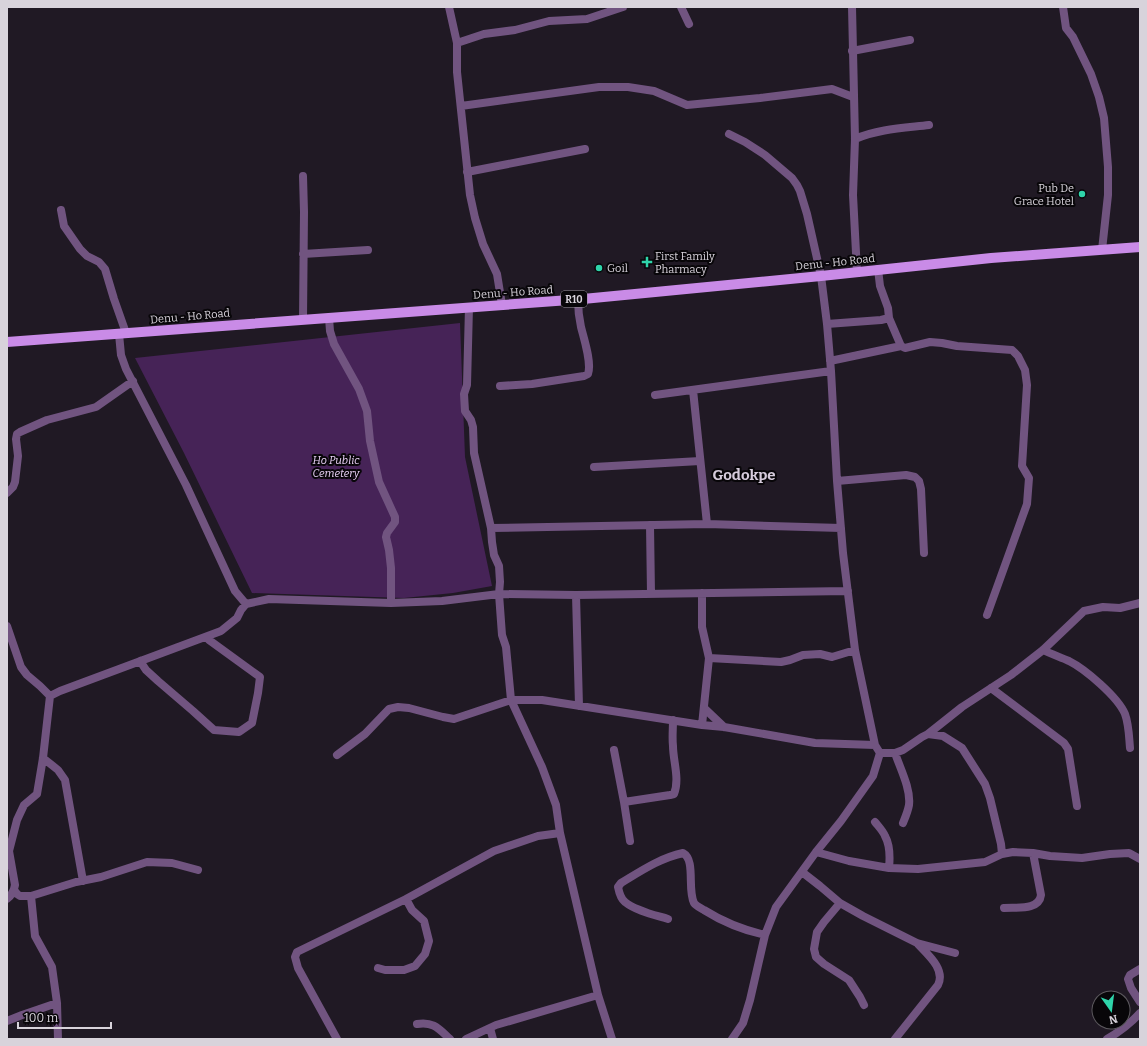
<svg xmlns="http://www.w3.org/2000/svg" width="1147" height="1046" font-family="Bitter,serif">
<rect width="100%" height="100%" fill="#201924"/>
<path fill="#462357" d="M460,323L465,457L492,586L453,593L404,598L252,593L184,453L135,358Z"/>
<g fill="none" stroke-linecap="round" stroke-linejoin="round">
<path stroke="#715480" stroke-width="8" d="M449,7L457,43V72L470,195L475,218L483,244L497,274L502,305
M681,7L689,24
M852,7L855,139L853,195L857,272
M1063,7L1066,28L1073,37L1091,74L1099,97L1104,118L1108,167V195L1102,250
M457,43L484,34L515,30L549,21L587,19L623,7
M852,51L910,40
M461,106L599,87H628L654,91L687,105L760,98L832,89L853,97
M729,134L745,142L765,155L792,178L797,185L800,191L807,214L821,276L827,324L831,371L837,481L843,553L855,650L875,745L880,753L873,776L841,821L816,852L776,907L765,935L750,1000L743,1023L732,1039
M855,139C878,129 904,128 929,125
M467,172L585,149
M303,176L304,212L303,320
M61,210L64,226L80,249L87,256L99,262L105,269L114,299L126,333
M303,254L368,250
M878,269L880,286L888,308L889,318L901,346L905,348L930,342L942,343L957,346L1012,350L1018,356L1025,370L1027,385L1022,466L1029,478L1027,504L987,615
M469,307L467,385L464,394L465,411L471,420L473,427L474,453L491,528L492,542L494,555L499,566L500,582L499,594L502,635L506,647L511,700L542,767L556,805L560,833L598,995L612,1039
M329,318L330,331L334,344L359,389L367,411L370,441L379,482L395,517V522L387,533L386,537L389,550L391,568V603
M827,324L881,320L889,318
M119,334L121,355L126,369L186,485L235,591L246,604
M830,361L901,346
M500,386L532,384L584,376L588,374C592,363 584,339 581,327C579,318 578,309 578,299
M693,390L707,524
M655,395L831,371
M594,467L700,461
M837,481L906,475L915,477L919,481L921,489L924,553
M7,493L13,487L15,482L18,456L16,439L17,434L20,432L47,420L96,407L133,381
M650,525L651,594
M491,528L707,524L841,528
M702,593V627L709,658L781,662L790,660L803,655L820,654L832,657L855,650
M576,595L579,706
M7,626L21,667L27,675L40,686L50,696
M1043,650C1051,654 1060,657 1069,661C1085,669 1118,697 1125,714C1129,725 1129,737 1130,748
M140,661L146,670L158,681L193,711L214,730L239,732L252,723L258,693L260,677L209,640L206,637
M991,688L1064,743L1068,749L1077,806
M50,696L60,691L221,631L237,618L241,610L246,604L269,599L391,603L442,601L499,594L576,595L848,591
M704,708L724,727
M702,725L709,658
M928,734L962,707L1011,675L1043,650L1084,611L1103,607L1120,608L1140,603
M614,750L624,802L630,841
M880,753H895L903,750L922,737L928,734L943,736L962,748L985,784L990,798L1001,844L1002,854
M895,753C900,768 911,789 909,805C908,811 905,818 903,823
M337,755L365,734L389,709L398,707L409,708L443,717L454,719L511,700H542L702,725L724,727L815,743L875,745
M43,758L58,770L65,780L83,881
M624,802L670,795L674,794C680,779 673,761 673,746C672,738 673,729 673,720
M875,822C879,827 883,831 885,836C890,845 890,858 889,868
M816,852L849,861L889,868L918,869L985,862L1002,854L1013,852L1033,853L1050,856L1082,858L1110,854L1129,853L1140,859
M802,872L820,886L840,903L863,916L917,943L955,953
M14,890L17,894L20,896H31L76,882L101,877L147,862L172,863L198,870
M31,896L35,936L52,967L57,1003L58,1039
M7,899C12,895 14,891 15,885L9,851L17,820L24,805L37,794L43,758L50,696
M840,903L824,922L817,932L814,949L816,957L824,964L849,980L860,997L864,1005
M1004,908C1016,907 1039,911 1041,895L1033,853
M668,919C655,915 636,911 625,902C621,899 619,892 618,887L621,883C641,871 660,858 683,853C696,860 687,889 694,903C696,906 701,908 704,910C723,922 743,930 765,935
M378,968L385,970H404L415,966L425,954L429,941L424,921L412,910L406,899
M1140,969L1130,975L1128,979L1131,988L1140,1002
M7,1021L22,1015L57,1003
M417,1024C433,1021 439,1029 450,1039
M490,1028L493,1039
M337,1039L298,968L295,957L297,952L406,899L494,851L538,836L560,833
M466,1039L496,1025L598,995
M895,1039L938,985C946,969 927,954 917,943
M1107,1039C1121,1031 1129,1025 1140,1013"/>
<path stroke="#c98be7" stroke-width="10" d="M7,342L583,299L821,276L991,258L1140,247"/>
</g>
<g fill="#2fd4aa" stroke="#080609" stroke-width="1.5">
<circle cx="1082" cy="194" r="4"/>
<path d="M645 256h4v4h4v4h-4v4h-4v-4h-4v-4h4z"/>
<circle cx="599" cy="268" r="4"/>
</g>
<g text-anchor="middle" stroke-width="4" stroke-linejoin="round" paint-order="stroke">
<rect fill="#080609" stroke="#9a969c" stroke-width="1" x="561" y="291" width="26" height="16" rx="3"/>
<g font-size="10" font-weight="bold" fill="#d8d3db">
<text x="574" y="303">R10</text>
</g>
<g font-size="11" fill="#d8d3db" stroke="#080609" text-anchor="start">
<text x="1074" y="192" text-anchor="end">Pub De<tspan x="1074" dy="13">Grace Hotel</tspan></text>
<text x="655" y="260">First Family<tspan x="655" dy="13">Pharmacy</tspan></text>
<text x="607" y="272">Goil</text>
</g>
<g font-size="11" fill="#d8d3db" stroke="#080609">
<text transform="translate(835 262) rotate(-6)" y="4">Denu - Ho Road</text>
<text transform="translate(513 292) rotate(-4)" y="4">Denu - Ho Road</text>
<text transform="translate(190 316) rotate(-5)" y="4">Denu - Ho Road</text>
</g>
<g font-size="11" font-style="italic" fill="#e9d1f6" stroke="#080609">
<text x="336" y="464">Ho Public<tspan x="336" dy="13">Cemetery</tspan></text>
</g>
<g font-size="15" font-weight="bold" fill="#d5cbdb" stroke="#080609">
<text x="744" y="480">Godokpe</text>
</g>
</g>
<rect width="1147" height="1046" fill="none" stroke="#d8d3db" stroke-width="16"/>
<g transform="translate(1111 1010) rotate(166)"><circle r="19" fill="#080609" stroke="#5b585d"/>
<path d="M0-3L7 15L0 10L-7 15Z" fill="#2fd4aa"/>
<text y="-6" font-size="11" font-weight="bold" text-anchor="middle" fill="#d8d3db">N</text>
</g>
<path d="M18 1022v6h93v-6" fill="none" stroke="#d8d3db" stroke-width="2"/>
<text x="24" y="1022" font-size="12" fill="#d8d3db" stroke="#080609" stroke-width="3" paint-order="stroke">100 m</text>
</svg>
